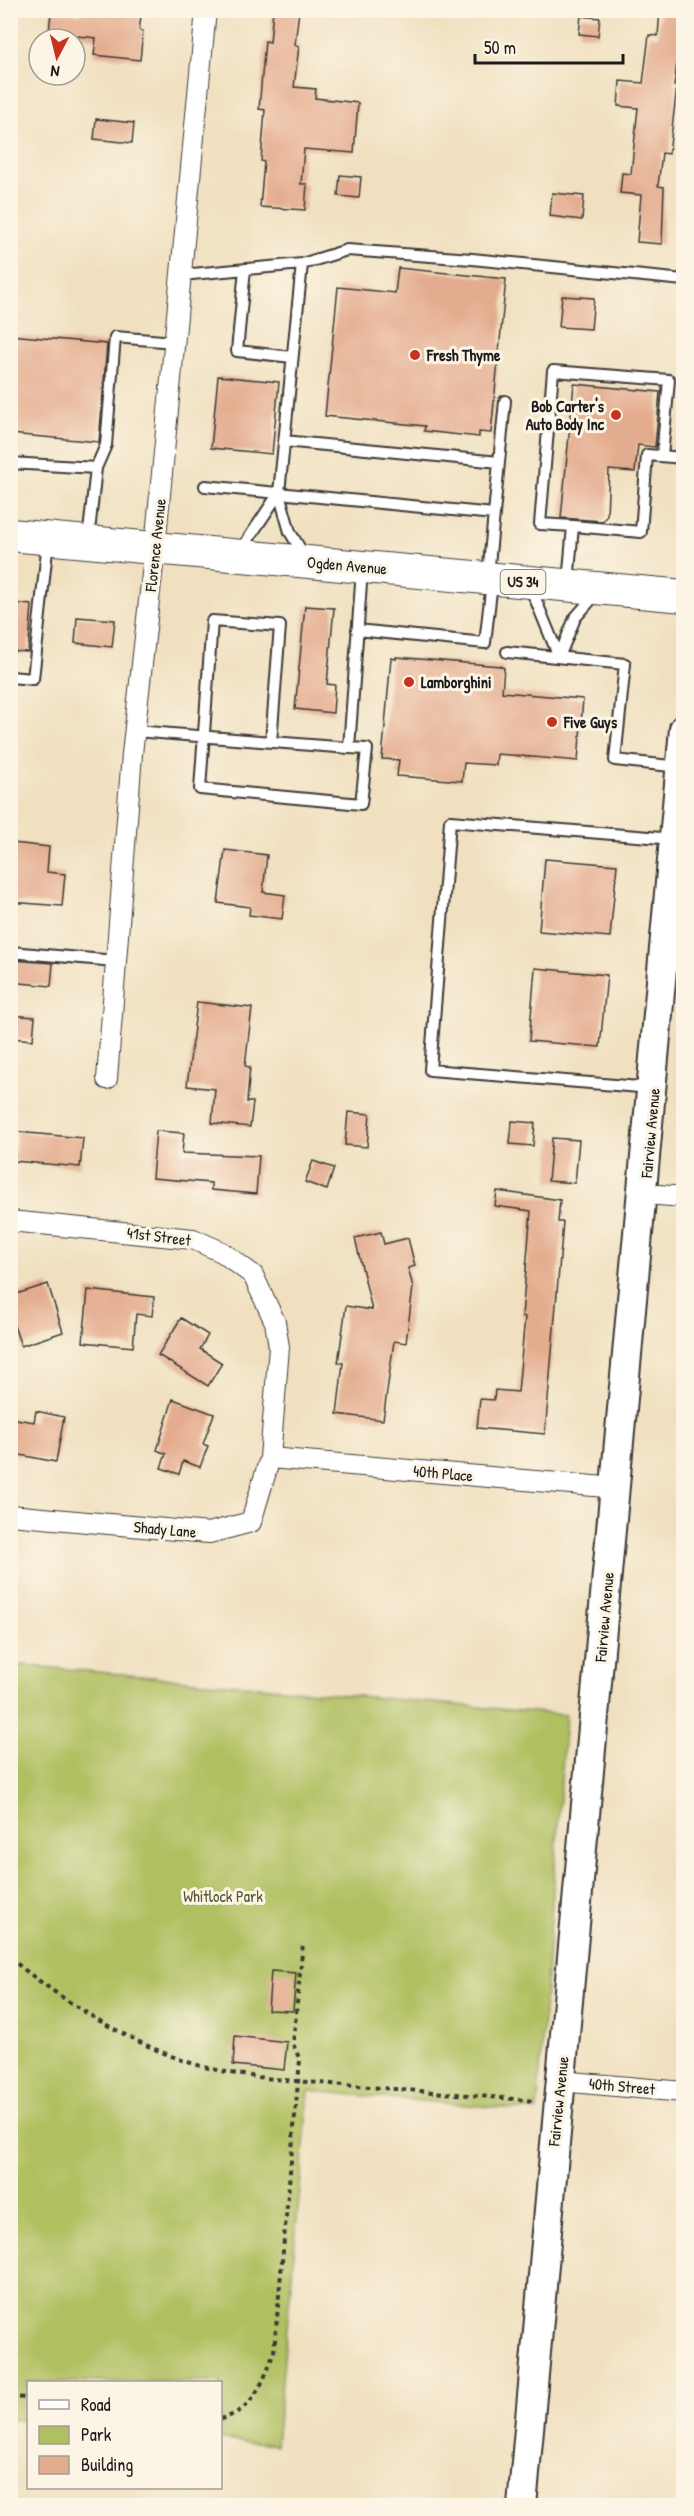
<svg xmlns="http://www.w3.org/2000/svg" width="694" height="2516" font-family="'Patrick Hand',sans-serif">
<rect width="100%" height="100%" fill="#fcf5e5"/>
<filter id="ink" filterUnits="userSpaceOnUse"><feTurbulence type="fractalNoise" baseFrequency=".0167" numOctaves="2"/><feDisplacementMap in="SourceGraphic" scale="12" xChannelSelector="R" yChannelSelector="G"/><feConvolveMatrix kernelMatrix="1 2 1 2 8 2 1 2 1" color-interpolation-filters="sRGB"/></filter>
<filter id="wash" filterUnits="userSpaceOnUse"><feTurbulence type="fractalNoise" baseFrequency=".008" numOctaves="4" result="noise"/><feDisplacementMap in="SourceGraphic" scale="24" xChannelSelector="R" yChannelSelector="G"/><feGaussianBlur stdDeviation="1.35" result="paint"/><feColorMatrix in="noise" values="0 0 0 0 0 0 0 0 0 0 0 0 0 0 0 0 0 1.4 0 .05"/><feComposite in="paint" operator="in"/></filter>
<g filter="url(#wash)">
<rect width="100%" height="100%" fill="#f0e0c0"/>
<path fill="#b0bf61" stroke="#666e3e" stroke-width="1.5" d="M10,1664L566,1715L537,2111L309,2091L276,2445L221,2440L220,2382H28V2422L11,2420Z"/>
<g id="blocks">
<path fill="#e4ac8e" d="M81,10H142L139,30L143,31L140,60L94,55L96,38L49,33L51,12L81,14Z
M273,10H299L295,45L299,46L294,87L316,89L315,98L358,103L354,153L304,149L301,184H307L305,210L260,207L264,162L261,161L265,110L259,109L265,41L270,42Z
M660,10H684L674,86H677L669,154L662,153L658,186L664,187L662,244L637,242L641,195L620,193L622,173L631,174L638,108L618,106L620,81L643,83L649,35L658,36Z
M581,16L600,18L598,36L579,34Z
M96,119L134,123L132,143L94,139Z
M340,175L361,177L359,198L338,196Z
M552,193L584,196L582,220L550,216Z
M398,268L506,279L491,433L479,432V437L424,431L425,426L325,416L338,287L395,293Z
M562,296L594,298L591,329L559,327Z
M10,335L107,344L99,442L10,434Z
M218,376L279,382L272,454L211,448Z
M574,384L660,392L655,447L638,445L635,472L609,470L607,515L603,521L561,518Z
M10,603L32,605L28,652L10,651Z
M305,606L334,608L327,684L335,685L333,713L295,709Z
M77,617L115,620L112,647L75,643Z
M396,657L500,666L504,668L502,692L583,699L578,761L497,754L496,765L464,763L462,781L397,776L399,760L382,759L391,658L396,659Z
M12,843L49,847L47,872L65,874L62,906L10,902Z
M225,850L267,855L263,892L285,895L282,919L249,915L250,907L218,903Z
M545,859L617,865L610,937L539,931Z
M10,960L53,963L51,986L10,982Z
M535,968L607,975L600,1047L529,1041Z
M197,1002L252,1008L245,1066L250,1067L247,1102H253L250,1127L212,1123L215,1089L187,1086Z
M10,1015L35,1017L33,1040L10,1038Z
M348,1112L370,1114L367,1147L345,1145Z
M512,1121L535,1123L533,1146L510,1144Z
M156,1131L184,1133L182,1153L259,1156L256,1194L211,1190V1183L152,1178Z
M17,1132L83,1138L80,1167L14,1161Z
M552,1138L579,1140L575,1183L548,1181Z
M313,1161L334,1168L327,1190L305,1182Z
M497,1191L560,1200L558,1222H563L545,1434L477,1428L480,1399L494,1400L495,1390L518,1392L525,1317L522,1316L531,1211L495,1206Z
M381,1232L384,1244L408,1238L415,1266L408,1268L413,1287L406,1343L394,1341L383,1420L337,1414L343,1363H338L346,1306L372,1310L355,1238Z
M48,1284L63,1332L21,1346L10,1314V1296Z
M88,1290L154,1297L152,1316L136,1314L133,1347L83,1342Z
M181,1318L208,1335L200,1349L222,1363L208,1386L158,1355Z
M173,1399L214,1414L203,1444L208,1446L200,1467L183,1461L179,1474L161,1468L166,1454L157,1450Z
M36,1411L64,1417L56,1462L10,1453V1418L34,1422Z
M271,1971L296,1973L293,2011L268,2010Z
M235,2036L287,2042L284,2070L233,2065Z"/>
</g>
</g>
<g filter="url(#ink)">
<use href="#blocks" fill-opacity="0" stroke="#3c3935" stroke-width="1.5"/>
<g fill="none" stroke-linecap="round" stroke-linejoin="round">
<g stroke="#3c3935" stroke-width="14">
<path id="lane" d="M302,264L279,493L290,532L305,557
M245,269L237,351L292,357
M181,275L302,264L347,250L472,259L684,280
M284,441L499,462
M10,463L96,468L88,541
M96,468L106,445L115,337L174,342
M205,486L494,514
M573,526L540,524L553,371L669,380L662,456
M241,550L279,493
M488,575L505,401
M568,583L573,526L641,532L647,455L684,458
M530,586L559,657
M357,630L485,643L492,582
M507,652L625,664L615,760L680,767
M559,657L575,618L596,594
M10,677L33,679L48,541
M135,731L349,748L362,570
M271,742L280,626L212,621L200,789L361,804L367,749L349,748
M10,952L116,961
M652,1088L430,1070L450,821L674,839"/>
</g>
<g stroke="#3c3935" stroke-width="22">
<path id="street" d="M107,1079L132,754L155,547L206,10
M645,1194L684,1197
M10,1221L193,1239L222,1252L253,1275L275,1322L279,1347L270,1458L251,1522L209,1533L10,1515
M270,1458L617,1488
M560,2081L684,2092"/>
</g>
<g stroke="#3c3935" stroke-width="32">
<path id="secondary" d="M522,2506C574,1913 634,1321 684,729"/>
</g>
<g stroke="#3c3935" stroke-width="34">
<path id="primary" d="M10,535L684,596"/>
</g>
<path stroke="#3c3935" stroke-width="4" stroke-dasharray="4.5 4.5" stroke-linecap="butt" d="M10,1958C57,1997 117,2035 174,2057C227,2078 287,2080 344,2085C408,2090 471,2095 535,2101
M10,2397L28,2398
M220,2419C253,2412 265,2379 274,2351L300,2060L293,2044L303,1943"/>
<use href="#lane" stroke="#fff" stroke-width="10"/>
<use href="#street" stroke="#fff" stroke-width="20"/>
<use href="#secondary" stroke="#fff" stroke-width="28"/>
<use href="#primary" stroke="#fff" stroke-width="32"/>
</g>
</g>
<g fill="#c8321e" stroke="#fcf5e5" stroke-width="2">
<circle cx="415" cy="355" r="6"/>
<circle cx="616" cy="415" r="6"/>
<circle cx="409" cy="682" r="6"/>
<circle cx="552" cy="722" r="6"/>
</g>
<g text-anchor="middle" stroke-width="6" stroke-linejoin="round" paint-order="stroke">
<rect fill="#fcf5e5" stroke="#5f5d58" stroke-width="1.5" x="500.5" y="570" width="45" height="24" rx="4.5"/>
<g font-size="15" font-weight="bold" fill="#1c1c1c">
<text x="523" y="587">US 34</text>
</g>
<g font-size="16" font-weight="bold" fill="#1c1c1c" stroke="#fcf5e5" text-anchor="start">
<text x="427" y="361">Fresh Thyme</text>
<text x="604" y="412" text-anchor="end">Bob Carter's<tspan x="604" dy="18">Auto Body Inc</tspan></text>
<text x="421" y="688">Lamborghini</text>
<text x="564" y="728">Five Guys</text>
</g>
<g font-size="16" fill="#1c1c1c" stroke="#fcf5e5">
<text transform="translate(155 545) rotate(-84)" y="6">Florence Avenue</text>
<text transform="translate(347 565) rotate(5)" y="6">Ogden Avenue</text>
<text transform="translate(650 1133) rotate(-85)" y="6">Fairview Avenue</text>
<text transform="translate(159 1236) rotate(7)" y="6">41st Street</text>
<text transform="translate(443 1473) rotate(5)" y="6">40th Place</text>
<text transform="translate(165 1529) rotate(5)" y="6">Shady Lane</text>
<text transform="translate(604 1617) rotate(-85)" y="6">Fairview Avenue</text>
<text transform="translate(622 2086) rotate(5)" y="6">40th Street</text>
<text transform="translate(558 2101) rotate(-84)" y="6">Fairview Avenue</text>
</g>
<g font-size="16" fill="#505534" stroke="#fcf5e5">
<text x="223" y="1902">Whitlock Park</text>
</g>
</g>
<rect width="694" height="2516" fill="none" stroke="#fcf5e5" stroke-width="36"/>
<rect x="27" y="2381" width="195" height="108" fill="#fcf5e5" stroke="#a29e95" stroke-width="1.5"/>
<rect x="39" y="2400" width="30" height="9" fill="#ffffff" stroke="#a29e95" stroke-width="1.5"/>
<text x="81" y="2411" font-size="18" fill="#1c1c1c">Road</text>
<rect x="39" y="2426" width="30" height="18" fill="#b0bf61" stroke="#a29e95" stroke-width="1.5"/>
<text x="81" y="2441" font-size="18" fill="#1c1c1c">Park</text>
<rect x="39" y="2456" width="30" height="18" fill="#e4ac8e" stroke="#a29e95" stroke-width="1.5"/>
<text x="81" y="2471" font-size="18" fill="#1c1c1c">Building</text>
<g transform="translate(57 57) rotate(187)"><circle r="28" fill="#fcf5e5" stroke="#a29e95" stroke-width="1.5"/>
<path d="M0-4.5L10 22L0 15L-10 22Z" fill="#c8321e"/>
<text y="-9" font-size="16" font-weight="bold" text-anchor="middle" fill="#1c1c1c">N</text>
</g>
<path d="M475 54v9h148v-9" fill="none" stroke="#1c1c1c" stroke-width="3"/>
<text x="484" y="54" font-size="18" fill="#1c1c1c" stroke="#fcf5e5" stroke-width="4.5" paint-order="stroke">50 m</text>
</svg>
